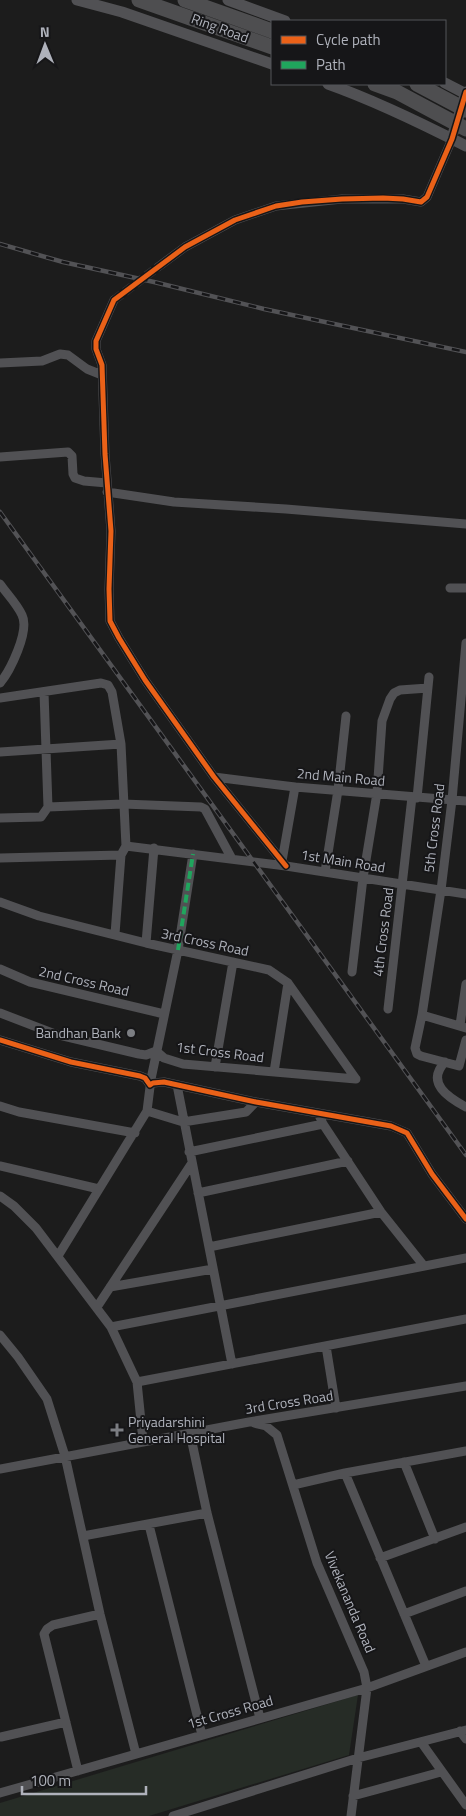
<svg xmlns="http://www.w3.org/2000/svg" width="466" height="1816" font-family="'Titillium Web',sans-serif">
<rect width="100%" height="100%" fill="#1c1c1c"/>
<path fill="#262c26" d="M358,1695L349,1755L149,1816H0V1803Z"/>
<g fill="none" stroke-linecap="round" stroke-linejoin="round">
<path stroke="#393a3c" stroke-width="9" stroke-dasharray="9 4.5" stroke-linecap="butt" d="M114,300L158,267"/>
<path stroke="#515154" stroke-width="9" d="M158,267L185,247L235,220L276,206L342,199H403L421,202L427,197L452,139
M114,300L96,341V349L102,365L105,454L111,531L109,589L110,621L119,638L145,680L214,777L286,866
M0,363L42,361L60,354L68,355L87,369L102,375
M0,457L68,452L72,456L73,474L75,478L84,481L107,483
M107,492L174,502L286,509L466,524
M0,584C7,594 17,604 22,615C30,631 10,671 0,683
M450,588H466
M466,643L452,800L441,890L422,1015L415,1048L417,1054L421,1056L459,1066L466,1040
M0,698L101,683L108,685L112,692L121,744L126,846L121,855L115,934
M0,752L121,744
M214,777L295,787L466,801
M417,798L429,677
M48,807L123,804L201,807L205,809L232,859
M0,818L41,817L48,807L44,692
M126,846L286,866L466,894
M0,858L121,855
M282,861L295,787
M325,872L338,790L346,716
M0,902L39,916L146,943L269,970L288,983L356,1079
M146,943L154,848
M0,969L30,982L164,1014
M352,972L363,878L377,793L382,721L390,699L394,693L400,690L428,688
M388,1009L412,797
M0,1013L55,1034L139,1054L146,1055L156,1051L164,1058L183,1064L356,1079
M422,1015L466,1028
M460,1025L466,984
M0,1040L71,1062L140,1076L145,1078L150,1085L153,1083L164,1082L256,1102L391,1126L407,1133L432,1174L466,1219
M445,1062C425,1083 449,1098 466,1107
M215,1067L233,962
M274,1072L288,983
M177,1085L232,1364
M0,1106L19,1112L135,1133
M147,1111L183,1122L246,1112L256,1102
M318,1113L323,1124L381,1212L424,1266
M189,1152L323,1124
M0,1166L99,1189
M198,1193L348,1161
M0,1196L14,1206L36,1228L111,1327L137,1382L143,1441
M209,1247L381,1212
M58,1256L147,1111L151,1079L178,950L193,854
M110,1287L213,1269
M97,1307L192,1163
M111,1327L466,1258
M0,1335L18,1357L47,1399L65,1456L100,1614L136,1754
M326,1346L336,1408
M137,1382L466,1319
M254,1423L266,1426L277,1435L317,1563L364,1672L367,1688L351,1816
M190,1433L207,1513L260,1718
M404,1462L435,1539
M0,1469L249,1422L466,1386
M345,1473L426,1666
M293,1485L345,1473L466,1451
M149,1525L202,1735
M83,1536L207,1513
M380,1558L466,1527
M404,1614L466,1591
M460,1731L466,1739
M1,1737L66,1722
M421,1742L466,1805
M78,1771L44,1634L47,1629L53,1625L100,1614
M0,1793L367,1688L466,1652
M353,1796L441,1772
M173,1816L358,1758L466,1730"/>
<path stroke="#515154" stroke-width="11" d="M77,0L122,12L272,64
M228,0L285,21
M445,83L466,94
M328,84C376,101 421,123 466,146
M454,131L466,92"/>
<path stroke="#4e4e50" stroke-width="15" d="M139,0L272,47
M185,0L272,31
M375,84L397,92L466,129
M417,84L466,110"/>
<g stroke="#525255" stroke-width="4.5">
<path id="rail" d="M0,244L63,262L154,282L264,309L466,352
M0,512L466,1155"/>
</g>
<use href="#rail" stroke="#161618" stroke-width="2.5" stroke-dasharray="8" stroke-linecap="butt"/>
<path stroke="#20a55d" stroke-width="4" stroke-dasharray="8 4" stroke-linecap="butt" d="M178,950L193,854"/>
<g stroke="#161618" stroke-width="8">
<path id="cycleway" d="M286,866L214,777L145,680L119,638L110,621L109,589L111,531L105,454L102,365L96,349V341L114,300L185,247L235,220L276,206L302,202L342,199L383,198L403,199L421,202L427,197L452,139L466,92
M0,1040L71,1062L140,1076L145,1078L150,1085L153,1083L164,1082L256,1102L391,1126L407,1133L432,1174L466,1219"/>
</g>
<use href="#cycleway" stroke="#ea6118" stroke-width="5"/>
</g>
<g fill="#7c7e83" stroke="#161618" stroke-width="2">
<circle cx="131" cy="1033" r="5"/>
<path d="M114.5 1422.5h5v5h5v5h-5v5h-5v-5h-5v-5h5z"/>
</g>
<g text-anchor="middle" stroke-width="4" stroke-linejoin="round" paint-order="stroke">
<g font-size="14" fill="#afb2bb" stroke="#161618">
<text transform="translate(220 28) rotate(20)" y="5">Ring Road</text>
<text transform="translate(341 777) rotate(5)" y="5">2nd Main Road</text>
<text transform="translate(434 828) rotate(-83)" y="5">5th Cross Road</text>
<text transform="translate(343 861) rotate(9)" y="5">1st Main Road</text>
<text transform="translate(383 932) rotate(-83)" y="5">4th Cross Road</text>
<text transform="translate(205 942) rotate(12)" y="5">3rd Cross Road</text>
<text transform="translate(84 981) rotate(13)" y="5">2nd Cross Road</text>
<text transform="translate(220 1052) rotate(7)" y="5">1st Cross Road</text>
<text transform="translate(289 1402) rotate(-9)" y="5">3rd Cross Road</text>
<text transform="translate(350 1602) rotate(67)" y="5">Vivekananda Road</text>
<text transform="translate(230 1712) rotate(-16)" y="5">1st Cross Road</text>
</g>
<g font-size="14" fill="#afb2bb" stroke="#161618" text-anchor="end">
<text x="121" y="1038">Bandhan Bank</text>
<text x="128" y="1427" text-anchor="start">Priyadarshini<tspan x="128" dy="16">General Hospital</tspan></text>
</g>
</g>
<rect x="271" y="20" width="175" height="65" fill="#161618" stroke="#535459"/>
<rect x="281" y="36" width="25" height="8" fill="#ea6118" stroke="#535459"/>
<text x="316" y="45" font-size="15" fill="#afb2bb">Cycle path</text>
<rect x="281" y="61" width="25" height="8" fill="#20a55d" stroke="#535459"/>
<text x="316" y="70" font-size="15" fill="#afb2bb">Path</text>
<g transform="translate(45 45) rotate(359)" stroke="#161618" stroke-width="4" paint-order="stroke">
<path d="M0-4L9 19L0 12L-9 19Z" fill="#afb2bb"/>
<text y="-8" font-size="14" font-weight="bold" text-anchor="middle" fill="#afb2bb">N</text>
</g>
<path d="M22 1786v8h124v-8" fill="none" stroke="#afb2bb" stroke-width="2.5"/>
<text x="30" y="1786" font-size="15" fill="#afb2bb" stroke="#161618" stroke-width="4" paint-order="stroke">100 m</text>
</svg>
